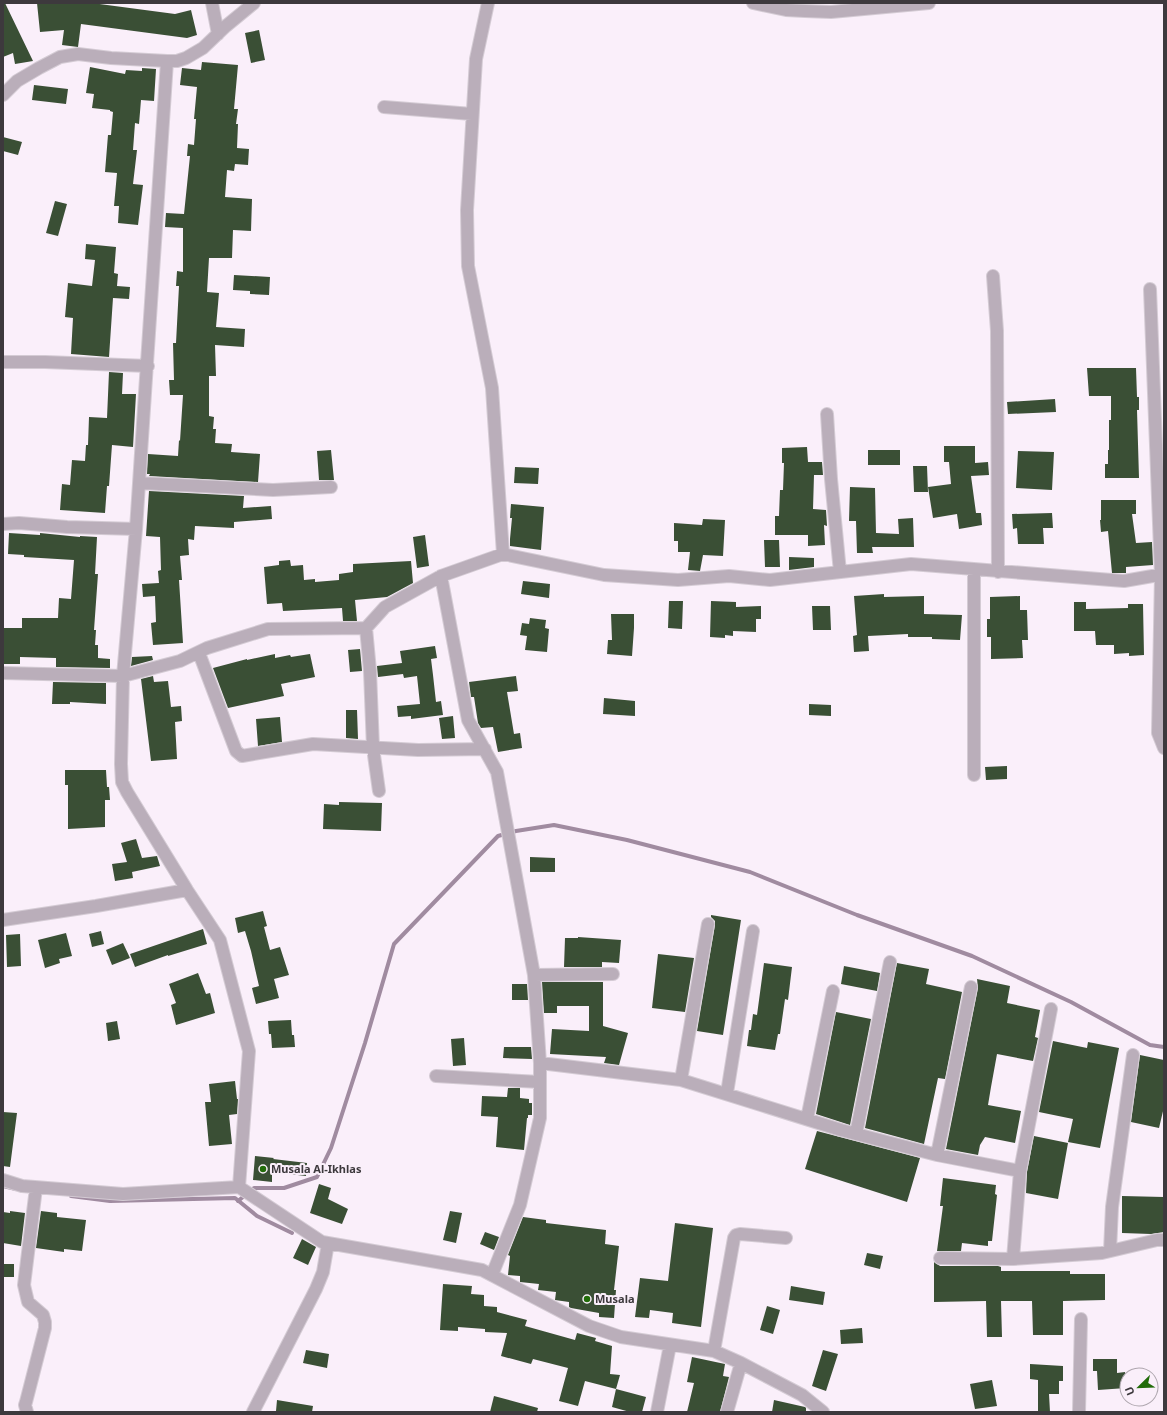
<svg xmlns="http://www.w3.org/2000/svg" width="1167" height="1415" font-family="'Noto Sans',sans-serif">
<rect width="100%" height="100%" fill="#faeffa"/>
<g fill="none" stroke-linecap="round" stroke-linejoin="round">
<path stroke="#a08ba0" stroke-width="4" d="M3,1186L16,1189
M71,1196L110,1201L235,1198L257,1216L292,1233
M238,1201L254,1188H284L317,1177L331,1148L365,1043L394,944L498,836L516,831L554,825L627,840L750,872L857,915L972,956L1071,1002L1150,1045L1164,1047"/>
</g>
<path fill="#3a4f35" d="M3,3H5L33,61L15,64L13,53L3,57Z
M37,3H92L175,14L191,10L197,35L187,38L81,24L78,47L62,45L64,30L40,32Z
M259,30L265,60L251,63L245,33Z
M202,62L238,65L234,109H238L236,124H238L237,148L249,149L248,165L235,164L234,171L227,170L225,197L252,199L251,231L233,230L232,258H209L207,292L219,293L216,327L245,329L244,347L215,345L216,376H209V416L214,417L213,429H216L215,443L232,444L231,452L260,454L258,482L149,476L150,474H147L148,454L178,456L179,440L180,441L183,395H170L169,380H174L173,343H176L179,286H176L177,271L183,272V228L165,227L166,213L184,214L190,156H187L188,144L194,145L196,119H194L197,87L180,85L182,68L201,70Z
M90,67L125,74L126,70L142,71V68L156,69L154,101L141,100L139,124L135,123L133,150H137L133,184L143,185L138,225L118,223L119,206H114L117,173L105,172L108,135H111L113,112L110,111V110L92,108L94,94L86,93Z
M34,85L68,89L66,104L32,100Z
M3,137L22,142L18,155L3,151Z
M55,201L67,204L58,236L46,233Z
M86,244L116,247L114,273L118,274L117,286L130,287L129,299L113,298L109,357L71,354L73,318L65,317L68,283L92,286L95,260L85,259Z
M234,275L270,277L269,295L250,294V291L233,290Z
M1087,368H1136L1137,397H1139V410H1137L1139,478H1105V464H1108V450H1109V420H1111V396H1089Z
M109,372L123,373L122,394H136L133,447L112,445L109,486H107L105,513L60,510L62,484L70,485L72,460L85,461L86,445H88L89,417L107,418Z
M1055,399L1056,412L1008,414L1007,402Z
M944,446H975V463L988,462L989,475L971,476L976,513H981L982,525L959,529L957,514L933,518L928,487L951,484L949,462H944Z
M807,447L808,462H822L823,475H814L813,509L826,510L827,526L824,525L825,545L808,546V535H775V516H779L780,490H783L784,463H782V448Z
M331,450L334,480H319L317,451Z
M868,450H900V465H868Z
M1018,451L1054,452L1052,490L1016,488Z
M913,466H927L928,492H914Z
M515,467L539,468L538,484L514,483Z
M850,487L875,488L876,533L899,534L898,519L913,518L914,547H872L873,553H857L856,521H849Z
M149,491L244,496L243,508L271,506L272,519L234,522V528L195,526L194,540L188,539L189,555L180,556L182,580H179L183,643L153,645L151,623L156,622L155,596L143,597L142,584L159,583L158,571L161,570L160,537L146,536Z
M1101,500H1136V514H1132L1136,543L1152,542L1153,565L1126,567V573H1112L1108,531L1101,532L1100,520H1101Z
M511,504L544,507L541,550L510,546V539L512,518H510Z
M1052,513L1053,528H1043L1044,544H1018L1017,528L1013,529L1012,514Z
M703,519L725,520L723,556L703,555L700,571L688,570L690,552H678V541H674V523L702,525Z
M9,533L40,535V533L80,537V536L97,537L95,574H98L94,630H96L95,645H98V658L110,659V668L56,667V658L20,657V664H3L4,628H22V618H58L59,598L71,599L74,560L24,557V555L8,554Z
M425,535L429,566L417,568L413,537Z
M764,540H779L780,567H765Z
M789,557L814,558V567L789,570Z
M290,560L291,566L303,565L304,580L315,579V582L339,580V574L353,572V564L411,561L413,583L387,597L355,600L357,621H343L342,608L283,611L282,603L267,604L264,567L279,565V561Z
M523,581L550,584L549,598L521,594Z
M884,594V597L924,596V614L962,615L960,640L932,639V637H908V634L868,636L869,651L854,652L853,636L857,635L854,596Z
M1020,596V610H1027L1028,640H1022L1023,658L991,659V637H987V619H990V597Z
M669,601H683L682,629L668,628Z
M711,601L736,602V607L761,606V619H756V632L733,631V636L725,635V638L710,637Z
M1074,602H1086V609L1128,608V604H1143L1144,655L1129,656V653L1114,654V645H1096L1095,631H1074Z
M812,606H830L831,630H813Z
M611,614H634V628L632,656L607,654L608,640H612Z
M530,618L546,620L545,628L549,629L547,652L525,650L527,636L520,635L522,623L529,624Z
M435,646L437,658L431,659L433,675L436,702L441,701L443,715L411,719V716L398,717L397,706L420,704L417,676L404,678L403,674L378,677L377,666L402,663L400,651Z
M360,649L362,671L350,672L348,650Z
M275,654V658L290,655L291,657L310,654L315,677L281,684L284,696L228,708L213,668L247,659V660Z
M152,656L153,660L131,666L132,657Z
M153,676L154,682L168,681L171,707L181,706L182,721L175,722L177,759L151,761L141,679Z
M516,676L518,691L507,692L514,734L520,733L522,748L498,752L493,727L481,728L478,723L474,697H471L469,682Z
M53,682L106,683V704L70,702V704H52Z
M604,698L635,701V716L603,714Z
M809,704L831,705V716L809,715Z
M346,710H357L358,739L346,738Z
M453,716L455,738L442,739L439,718Z
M280,717L282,742L258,746L256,719Z
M1007,766V779L986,780L985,767Z
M65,770H106L107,787H109L110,800H105V827L68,829V785H65Z
M339,802L382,803L381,831L323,829L324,804L339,805Z
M136,839L142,858L157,856L160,866L132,872L133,878L115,881L112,864L127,862L121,843Z
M530,857L555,858V872H530Z
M263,911L267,926L264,927L270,950L280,947L289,975L274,979L279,998L256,1004L252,988L259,986L251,951L245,931L238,933L235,918Z
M711,915L741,920L723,1035L697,1031L715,925V921L711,917Z
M203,929L207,944L168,956V955L135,967L130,954Z
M101,931L104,944L92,947L89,934Z
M66,933L72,956L59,959L60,963L45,968L38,940Z
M20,934L21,966L7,967L6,935Z
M578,937L621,940L619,963L602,962V967H564L565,938H578Z
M123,943L130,958L112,965L106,950Z
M658,954L694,958L685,1012L652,1008Z
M764,963L792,967L788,1000L785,999L780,1034H778L775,1050L747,1046L749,1030H751L753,1014L757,1015Z
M897,963L929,969L926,984L962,992L945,1079L938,1078L924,1144L865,1128Z
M844,966L880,973L877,991L841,984Z
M198,973L206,994L210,993L215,1013L176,1025L171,1005L176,1003L169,984Z
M977,979L1010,986L1007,1003L1040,1010L1035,1037L1038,1038L1033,1061L997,1054L991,1087L988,1105L1021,1111L1015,1143L985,1137L980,1145L978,1155L946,1149L978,988Z
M542,982H603V1026L628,1033L619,1065L604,1063L606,1057L550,1054L552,1029L589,1031V1006H557V1013H544Z
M512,984H527L528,1000H512Z
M836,1012L871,1019L850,1125L816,1114Z
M291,1020L292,1035H294L295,1047L272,1048L271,1034H269L268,1021Z
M117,1021L120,1039L108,1041L106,1023Z
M464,1038L466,1065L453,1066L451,1039Z
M1053,1041L1087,1048L1088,1042L1119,1048L1100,1148L1068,1142L1073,1119L1039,1112Z
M504,1047H531L532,1059L503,1058Z
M1140,1055L1164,1060V1107L1159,1128L1131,1122Z
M235,1081L237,1099H238L237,1114L229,1115L232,1144L209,1146L205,1102H211L209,1084Z
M508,1088H520V1098L529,1099V1103H532V1115H528V1118H527L524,1150L496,1147L498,1117L481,1116L482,1096L507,1097Z
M3,1112L17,1113L10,1167L3,1166Z
M817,1131L920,1158L907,1202L805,1169Z
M1034,1136L1068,1143L1058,1199L1026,1193L1027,1172Z
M255,1156L274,1158L273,1159L307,1163L306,1176L272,1172V1182L253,1180Z
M943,1178L996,1185L995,1194L997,1195L992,1241H988V1246L962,1243L961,1251H937L943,1206H940Z
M319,1184L331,1188L328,1199L348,1209L342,1224L310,1213Z
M1122,1196L1164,1197V1232L1151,1234L1122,1233Z
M10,1211L25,1213L21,1246L3,1243V1212L10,1213Z
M41,1211L57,1213V1217L86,1220L82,1251L64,1249V1252L36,1248Z
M450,1211L462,1213L456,1243L443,1240Z
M523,1217L546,1220V1223L606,1230L605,1244L619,1246L614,1290H616L614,1318L599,1317V1313L571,1308L569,1307V1302L555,1300L556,1292L538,1290L539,1284L520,1282V1276L508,1275L510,1256L508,1255Z
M675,1223L713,1228L701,1327L672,1323L673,1313L650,1310L649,1318L635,1317L640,1278L668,1281Z
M485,1232L499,1237L494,1250L480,1244Z
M302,1239L316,1247L308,1265L293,1258Z
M867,1253L883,1256L880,1269L864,1265Z
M934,1262L940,1266H998L1001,1267V1271H1070V1274H1105V1300L1063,1301V1335H1033L1032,1301H1001L1002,1337H987L986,1301L934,1302Z
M3,1264H14V1277H3Z
M443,1284L472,1286L471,1294L484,1295V1306L497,1307V1312L527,1320L525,1326L575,1340L577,1333L596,1338L595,1341L612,1346L610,1374L620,1375L616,1389L585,1381L578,1406L559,1401L568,1368L533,1359L531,1364L501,1356L507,1333L485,1332V1329L458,1327V1331L440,1330Z
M791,1286L825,1292L823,1305L789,1300Z
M767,1306L780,1310L773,1334L760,1330Z
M862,1328L863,1343L841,1344L840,1330Z
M306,1350L329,1354L327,1368L303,1363Z
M823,1350L838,1354L826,1391L812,1386Z
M692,1357L725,1364L723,1376L729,1377L720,1412H687L694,1383L687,1382Z
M1093,1359H1117V1373L1125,1372L1126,1388L1098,1390L1097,1371H1093Z
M1030,1364L1063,1366V1381H1059V1394H1049L1050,1412H1038V1380L1030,1379Z
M992,1380L997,1406L975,1409L970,1384Z
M616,1389L646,1397L642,1412H630L612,1407Z
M494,1396L538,1408L537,1412H490Z
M277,1400L313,1406L312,1412L276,1411Z
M774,1400L805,1407L806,1408V1412H772Z"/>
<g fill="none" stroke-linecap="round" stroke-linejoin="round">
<g stroke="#d4cbd4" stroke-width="14">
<path id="street" d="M212,3L218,34
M488,3L476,59L467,210L468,266L492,388L503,554
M753,3L786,10L805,11L831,12L929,3
M167,61L136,529L123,676L121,764L122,782L127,792L187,890L220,940L249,1051L239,1187
M3,95L17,81L39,68L60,57L78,54L111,58L167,61H177L186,58L203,48L226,26L254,3
M384,107L472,114
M993,276L997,331L998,572
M1150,289L1161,575L1158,733L1164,748
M3,362H45L148,366
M827,414L831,479L840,572
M140,483L273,490L331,487
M3,524L19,523L67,527L136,529
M974,569V775
M441,576L468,720L497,772L534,975L540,1063V1118L520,1205L492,1275
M366,628L370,671L373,748L379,791
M199,653L236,751L242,756L313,744L418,750L485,749
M3,673L123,676L180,661L207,648L268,629L366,628L385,607L441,576L503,554L604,575L678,580L729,576L770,580L911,564L1124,581L1164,574
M3,920L96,906L187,890
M534,975L613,974
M540,1063L681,1080L841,1130L937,1155L1020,1171
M436,1076L540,1082
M681,1080L708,924
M727,1093L753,931
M807,1119L833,991
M856,1134L890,962
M937,1155L971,987
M3,1180L22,1186L123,1194L239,1187L322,1242L482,1270L589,1326L621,1337L714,1351L741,1363L802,1395L823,1412
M1110,1251L1112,1207L1133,1055
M940,1258L1013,1259L1102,1253L1157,1240H1164
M1013,1259L1020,1171L1051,1009
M714,1351L734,1238L736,1235L740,1234L786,1238
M27,1412L25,1405L26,1402L45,1328V1322L43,1315L28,1302L24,1285L36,1188
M253,1412L316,1289L323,1272L328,1243
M657,1412L670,1345
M727,1412L741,1363
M1079,1412L1081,1319"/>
</g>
<use href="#street" stroke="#baaeba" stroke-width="12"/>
</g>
<g fill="#226c0a" stroke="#faeffa" stroke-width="1.5">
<circle cx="263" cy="1169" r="4"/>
<circle cx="587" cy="1299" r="4"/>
</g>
<g text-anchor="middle" stroke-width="4" stroke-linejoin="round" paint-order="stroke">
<g font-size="11" font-weight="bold" fill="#3d393d" stroke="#faeffa" text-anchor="start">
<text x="271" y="1173">Musala Al-Ikhlas</text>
<text x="595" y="1303">Musala</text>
</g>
</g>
<rect width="1167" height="1415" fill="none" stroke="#3d393d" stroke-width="8"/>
<g transform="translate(1139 1387) rotate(247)"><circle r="19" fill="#faeffa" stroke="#aea6ae"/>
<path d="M0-3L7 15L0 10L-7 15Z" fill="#226c0a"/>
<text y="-6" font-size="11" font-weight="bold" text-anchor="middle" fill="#3d393d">U</text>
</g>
</svg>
